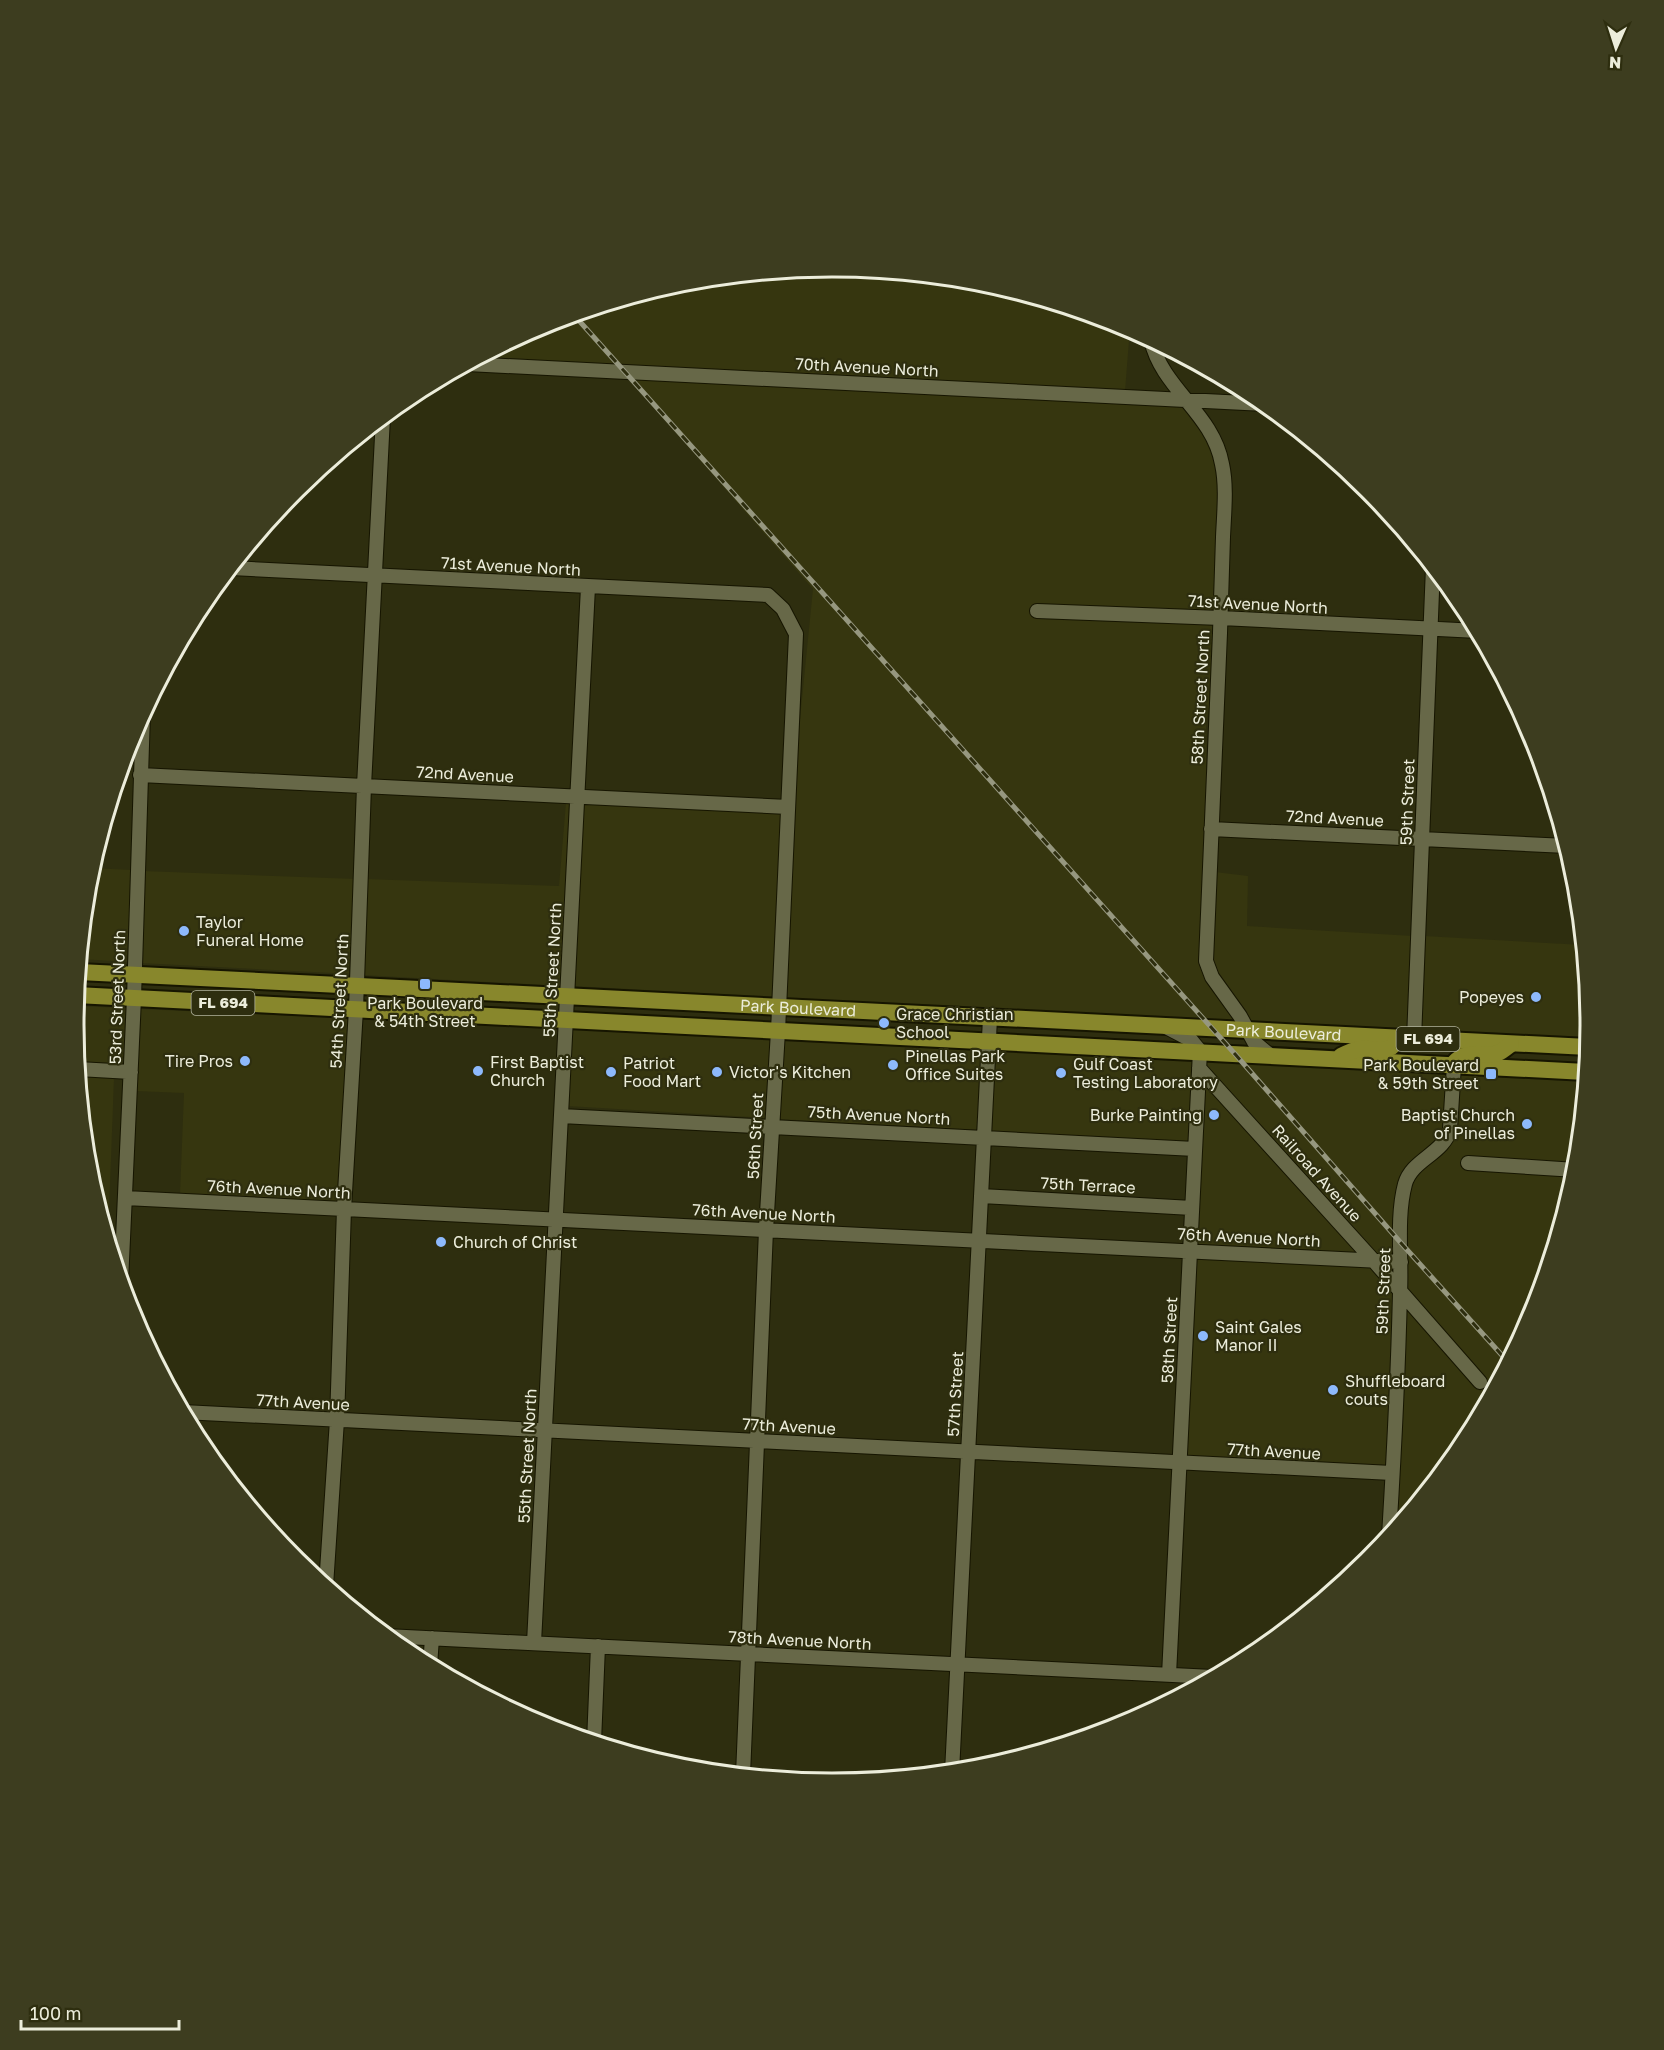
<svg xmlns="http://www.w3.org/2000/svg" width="1664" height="2050" font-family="'Golos Text',sans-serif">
<rect width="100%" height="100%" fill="#2e2e0f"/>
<path fill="#36360f" d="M832,267L980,281L1123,324L1130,328L1125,391L477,359L542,324L684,281Z
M628,378L1185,406L1212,444L1218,467L1219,503L1215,611L1032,604L1031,616L1215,624L1212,692L1206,722L1207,799L1201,960L1237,1022L785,998L796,759L813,589Z
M566,802H572L562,986L363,975L366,879L559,886Z
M582,803L782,813L774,997L573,986Z
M91,868L132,870L130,962L80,959L88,877Z
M143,871L355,879L352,974L140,963Z
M1215,872L1248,876L1247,926L1413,936L1409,1031L1249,1023L1217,974L1212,959Z
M1424,936L1583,945L1590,1025L1589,1041L1419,1032Z
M75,1006L128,1008L126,1065L77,1063L74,1025Z
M139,1009L348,1018L339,1202L180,1194L184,1093L136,1091Z
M571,1028L773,1037L767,1118L567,1106Z
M783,1038L983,1047L979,1130L778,1119Z
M994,1048L1194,1057V1066L1192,1069L1194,1071L1190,1142L990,1131Z
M1205,1058L1448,1071L1443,1135L1408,1166L1396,1255L1376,1254L1205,1066Z
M1459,1072L1585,1078L1577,1164L1463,1157V1169L1575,1176L1533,1316L1462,1447L1402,1520L1396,1519L1405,1306L1480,1391L1488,1382L1406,1289L1407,1213L1410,1188L1415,1175L1445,1151L1453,1139Z
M79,1076L114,1078L108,1238L88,1173Z
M1204,1082L1359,1253L1196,1245Z
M1195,1257L1371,1266L1395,1294L1387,1467L1186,1457Z"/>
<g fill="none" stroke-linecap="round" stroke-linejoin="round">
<g stroke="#161500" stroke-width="16">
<path id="minor" d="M1151,340C1162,389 1213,413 1222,464C1227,487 1224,513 1223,537C1222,569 1221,601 1220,633C1215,742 1210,851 1206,961L1212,977L1240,1016L1254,1042L1271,1056
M467,364L1265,404
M231,568L768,595L783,609L796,634L778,1031L766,1230L743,1775
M1037,611L1221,618L1478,631
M140,775L788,807
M1211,829L1567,846
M1166,1027L1191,1040L1200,1051L1169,1675
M1414,1039L1433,567
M1199,1068L1373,1260L1480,1382
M78,1069L131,1072
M561,1116L1195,1149
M1468,1163L1576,1170
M981,1196L1192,1208
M125,1198L1401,1262
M121,1282L134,998L143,713
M183,1412L1392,1473
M1389,1536C1394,1455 1398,1374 1400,1293C1402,1258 1396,1218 1405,1184C1412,1159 1444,1154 1450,1129L1454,1065
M326,1586L337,1420L344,1209L356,1009L364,786L383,417
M386,1636L1213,1677
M534,1643L588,587
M430,1666L432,1638
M594,1742L598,1646
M952,1772L990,1018"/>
</g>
<g stroke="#161500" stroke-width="20">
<g id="major">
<path id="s1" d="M79,972L1588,1047"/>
<path d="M76,995L1586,1072"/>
<path d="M1341,1056C1347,1053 1353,1050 1360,1049C1374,1047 1393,1056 1397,1038"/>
<path d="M1455,1062C1466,1049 1484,1058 1498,1053C1503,1051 1507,1047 1511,1044"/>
</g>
</g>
<use href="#minor" stroke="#676848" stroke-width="14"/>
<use href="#major" stroke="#88872c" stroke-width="16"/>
<g stroke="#96977f" stroke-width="5">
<path id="rail" d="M574,315L1235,1054L1401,1243L1508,1362"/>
</g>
<use href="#rail" stroke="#2e2e0f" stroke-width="3" stroke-dasharray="9" stroke-linecap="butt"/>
</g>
<g fill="#8db9fc" stroke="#2e2e0f" stroke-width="2">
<circle cx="184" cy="931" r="6"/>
<rect x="419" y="978" width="12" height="12" rx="3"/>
<circle cx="1536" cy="997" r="6"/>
<circle cx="884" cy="1023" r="6"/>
<circle cx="245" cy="1061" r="6"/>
<circle cx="893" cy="1065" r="6"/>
<circle cx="478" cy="1071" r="6"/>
<circle cx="611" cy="1072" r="6"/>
<circle cx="717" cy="1072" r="6"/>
<circle cx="1061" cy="1073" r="6"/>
<rect x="1485" y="1068" width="12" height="12" rx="3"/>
<circle cx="1214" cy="1115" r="6"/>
<circle cx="1527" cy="1124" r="6"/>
<circle cx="441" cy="1242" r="6"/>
<circle cx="1203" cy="1336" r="6"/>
<circle cx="1333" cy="1390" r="6"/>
</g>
<g text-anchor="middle" stroke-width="4.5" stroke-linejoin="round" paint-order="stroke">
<g fill="#2e2e0f" stroke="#b3b49e" stroke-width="1.5">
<rect x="191.5" y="991" width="63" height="24" rx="4.5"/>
<rect x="1396.5" y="1027" width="63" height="24" rx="4.5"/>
</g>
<g font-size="15" font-weight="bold" fill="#eceddb">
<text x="223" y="1008">FL 694</text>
<text x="1428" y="1044">FL 694</text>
</g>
<g font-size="16" fill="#eceddb" stroke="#2e2e0f">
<text transform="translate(867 367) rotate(3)" y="6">70th Avenue North</text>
<text transform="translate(511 566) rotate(3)" y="6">71st Avenue North</text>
<text transform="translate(1258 604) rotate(3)" y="6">71st Avenue North</text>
<text transform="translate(1200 697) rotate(-87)" y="6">58th Street North</text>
<text transform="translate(465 774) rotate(3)" y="6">72nd Avenue</text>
<text transform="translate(1407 802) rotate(-88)" y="6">59th Street</text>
<text transform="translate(1335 818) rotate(3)" y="6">72nd Avenue</text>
<text transform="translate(552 970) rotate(-87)" y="6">55th Street North</text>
<text transform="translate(117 997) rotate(-88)" y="6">53rd Street North</text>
<text transform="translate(339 1001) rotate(-87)" y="6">54th Street North</text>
<text dy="6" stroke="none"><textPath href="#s1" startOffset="720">Park Boulevard</textPath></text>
<text dy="6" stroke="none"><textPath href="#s1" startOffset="1206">Park Boulevard</textPath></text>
<text transform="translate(879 1115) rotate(3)" y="6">75th Avenue North</text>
<text transform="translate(755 1136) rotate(-87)" y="6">56th Street</text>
<text transform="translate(1317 1173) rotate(48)" y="6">Railroad Avenue</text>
<text transform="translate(1088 1185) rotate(3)" y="6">75th Terrace</text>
<text transform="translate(279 1189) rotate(3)" y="6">76th Avenue North</text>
<text transform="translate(764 1213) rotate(3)" y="6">76th Avenue North</text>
<text transform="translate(1249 1237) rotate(3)" y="6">76th Avenue North</text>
<text transform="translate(1383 1291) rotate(-88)" y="6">59th Street</text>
<text transform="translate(1169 1340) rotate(-87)" y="6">58th Street</text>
<text transform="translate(955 1394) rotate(-87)" y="6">57th Street</text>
<text transform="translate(303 1402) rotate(3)" y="6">77th Avenue</text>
<text transform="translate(789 1426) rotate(3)" y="6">77th Avenue</text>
<text transform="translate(1274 1451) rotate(3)" y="6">77th Avenue</text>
<text transform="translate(527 1456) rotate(-87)" y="6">55th Street North</text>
<text transform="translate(800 1640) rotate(3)" y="6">78th Avenue North</text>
</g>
<g font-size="16" fill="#eceddb" stroke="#2e2e0f" text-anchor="start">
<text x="196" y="928">Taylor<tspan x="196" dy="18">Funeral Home</tspan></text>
<text x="1524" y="1003" text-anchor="end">Popeyes</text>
<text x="425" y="1009" text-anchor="middle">Park Boulevard<tspan x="425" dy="18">&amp; 54th Street</tspan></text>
<text x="896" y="1020">Grace Christian<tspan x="896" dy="18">School</tspan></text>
<text x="905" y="1062">Pinellas Park<tspan x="905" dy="18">Office Suites</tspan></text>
<text x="233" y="1067" text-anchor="end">Tire Pros</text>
<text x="490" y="1068">First Baptist<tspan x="490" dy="18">Church</tspan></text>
<text x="623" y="1069">Patriot<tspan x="623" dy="18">Food Mart</tspan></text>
<text x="1073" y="1070">Gulf Coast<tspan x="1073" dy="18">Testing Laboratory</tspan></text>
<text x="1479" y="1071" text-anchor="end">Park Boulevard<tspan x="1479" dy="18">&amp; 59th Street</tspan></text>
<text x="729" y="1078">Victor's Kitchen</text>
<text x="1202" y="1121" text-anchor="end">Burke Painting</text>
<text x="1515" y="1121" text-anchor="end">Baptist Church<tspan x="1515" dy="18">of Pinellas</tspan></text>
<text x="453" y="1248">Church of Christ</text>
<text x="1215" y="1333">Saint Gales<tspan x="1215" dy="18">Manor II</tspan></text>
<text x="1345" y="1387">Shuffleboard<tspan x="1345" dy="18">couts</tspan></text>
</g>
</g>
<path d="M0 0H1664V2050H0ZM84 1025a748 748 0 1 1 1496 0a748 748 0 1 1-1496 0Z" fill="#3d3d1f" fill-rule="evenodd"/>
<path fill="none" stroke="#eceddb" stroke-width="3" d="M84 1025a748 748 0 1 1 1496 0a748 748 0 1 1-1496 0Z"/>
<g transform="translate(1616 48) rotate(183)" stroke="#2e2e0f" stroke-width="4.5" paint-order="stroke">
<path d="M0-4.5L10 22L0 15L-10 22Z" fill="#eceddb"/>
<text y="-9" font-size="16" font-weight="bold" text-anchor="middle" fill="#eceddb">N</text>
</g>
<path d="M21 2020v9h158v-9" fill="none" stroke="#eceddb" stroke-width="3"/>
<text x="30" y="2020" font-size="18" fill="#eceddb" stroke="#2e2e0f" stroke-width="4.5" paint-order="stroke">100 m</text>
</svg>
